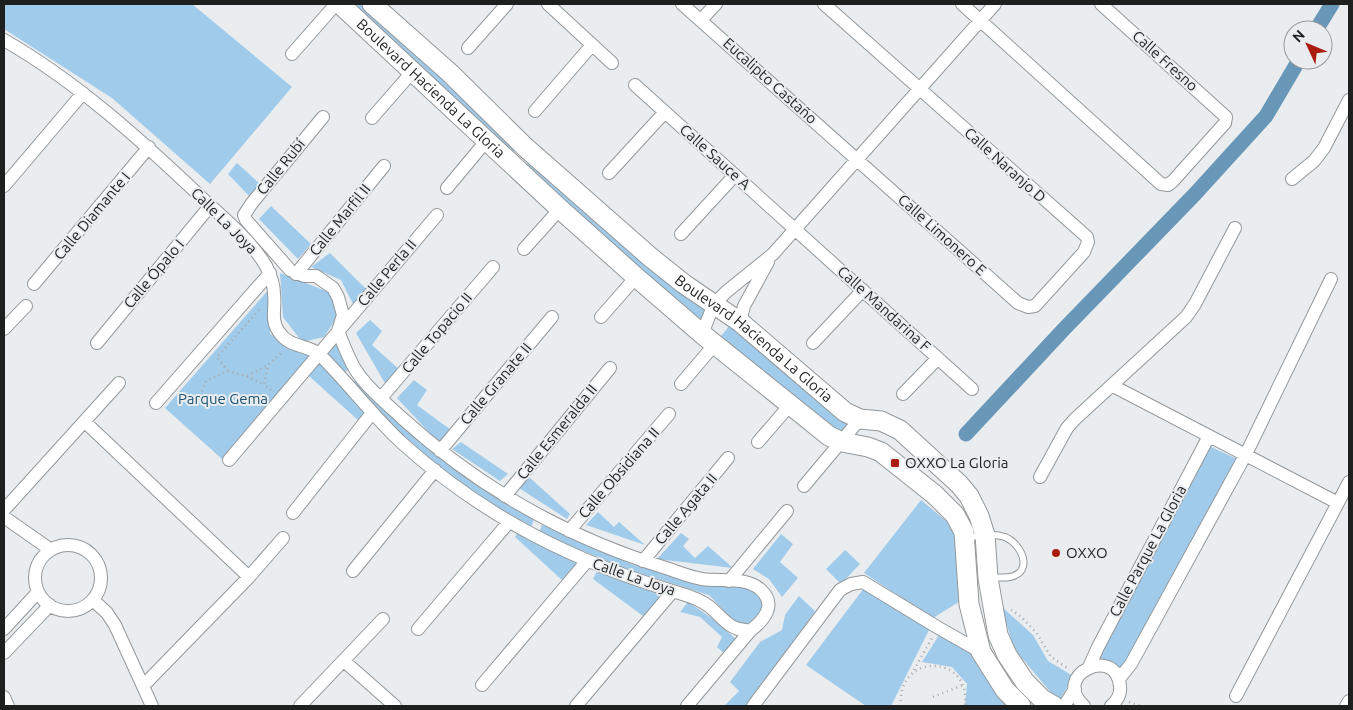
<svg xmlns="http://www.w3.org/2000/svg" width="1353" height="710" font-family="Ubuntu,sans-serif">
<rect width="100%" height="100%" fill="#eaedef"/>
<path fill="#a0cbea" d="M4,4H192L292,87L210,184L112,98L4,29Z
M359,4H366L519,147L511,153L354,9Z
M532,159L709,306L700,321L523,168Z
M237,163L260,184L251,198L228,174Z
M271,206L311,244L298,259L259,219Z
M330,253L366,289L353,304L341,280L311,267Z
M280,273L331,293L339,314L324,337L302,342L283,317Z
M270,288V334L311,355L222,459L165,408Z
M370,320L382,331L372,345L400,370L386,385L356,333Z
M732,323L851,421L840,436L720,337Z
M338,339L350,368L343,374L328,354Z
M319,360L366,413L359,421L309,376Z
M358,378L420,443L491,494L535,517L530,530L484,503L413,449L351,384Z
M414,380L427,390L417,405L451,430L439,443L397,398Z
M461,442L508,474L500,481L452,449Z
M1209,446L1237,459L1120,671L1096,661Z
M529,477L570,514L567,519L519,488Z
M921,500L957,530L962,600L933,618L864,573Z
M598,512L614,527L619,522L645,545L586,525Z
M542,525L634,565L741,587L756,591L763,601L762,614L751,624L736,623L709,595L632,571L539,533Z
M518,532L578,563L563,581L515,537Z
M681,533L689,539L683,546L695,558L708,546L733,568L657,559Z
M781,534L793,544L780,562L798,578L782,597L769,579L753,569Z
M845,550L860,564L841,584L826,569Z
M598,569L666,592L643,616L593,579Z
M864,588L929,630L891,706H866L806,665Z
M799,596L815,611L751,706H724L739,691L730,682L760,642L782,630L785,615Z
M688,602L716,621L738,641L726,655L717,647L722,637L700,617L680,612Z
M1001,606L1033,635L1048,661L1073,676L1059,702L1014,649Z
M939,635L977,657L1019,706H965L967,684L952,667L922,662Z"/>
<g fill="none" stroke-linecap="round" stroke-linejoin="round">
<path stroke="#6997b7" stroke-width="15" d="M1316,30L1332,4
M966,434L1064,329L1195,194L1266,116L1299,60"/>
<g stroke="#949799" stroke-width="8">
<path id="lane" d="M966,538C979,536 993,533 1005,537C1022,544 1034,572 1010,577C1004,578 996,577 990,578"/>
</g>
<g stroke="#949799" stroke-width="14">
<path id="street" d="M548,4L612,63
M682,4L1018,303L1028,307L1035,306L1084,252L1088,242L1087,237L824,4
M962,4L1161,184L1168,185L1173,181L1225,123L1226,117L1101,4
M701,20L716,4
M4,40C77,82 141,140 201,197C223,218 250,239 266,266C270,274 274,285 274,294C276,308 270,320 279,332C290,349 310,344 321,356C349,384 373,416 402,443C484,517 574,562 679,593C690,596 701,600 710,607C724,619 731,632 751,630C764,620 777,605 761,590C746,576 720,582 702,579C690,577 678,572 666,568C568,538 478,487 402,418C386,403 367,388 355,369C348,357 343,344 338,331L343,315L338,297L333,288L316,276H304L290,270L246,220L244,215L252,203L323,117
M468,48L507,4
M292,54L336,4
M635,85L972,389
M535,111L592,45
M372,118L413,71
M609,173L665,112
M1292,179L1314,161L1324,148L1349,100
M4,186L83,93
M447,188L487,140
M681,234L735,175
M524,249L560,209
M296,274L384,166
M34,284L149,147
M601,317L636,277
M740,322L744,306L768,262
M4,329L26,306
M702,334L714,304L726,292L773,254L995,4
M97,343L210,206
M813,343L863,290
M681,384L715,344
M1113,386L1338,503
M903,394L938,358
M381,398L493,267
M156,403L270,273
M85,422L249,577
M758,442L790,405
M440,451L552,317
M229,460L437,215
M1040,477L1067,428L1075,419L1186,317L1195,304L1235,228
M804,486L860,419
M505,496L610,368
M4,510L119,383
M293,513L372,413
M4,517L51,550
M569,531L669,414
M35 578a33 33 0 1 1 66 0a33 33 0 1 1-66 0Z
M643,561L728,458
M353,571L435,470
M729,581L787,511
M93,600L107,613L115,625L152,706
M4,629L38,592
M418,629L509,522
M4,653L50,605
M344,661L395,706
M1089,667L1098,647L1209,436
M1119,679L1131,664L1246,454L1331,279
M482,685L587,561
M143,686L249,577L283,538
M1236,696L1349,482
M4,697L8,706
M300,706L383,619
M576,706L673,591
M687,706L751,630
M753,706L840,590L851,584L863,582L937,627L981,652
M1064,706L1075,689
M1084,706C1050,675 1116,644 1120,686C1121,694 1117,701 1111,706
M1346,706L1349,701"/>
</g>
<g stroke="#949799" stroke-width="21">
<g id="secondary">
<path id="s1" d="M340,4L560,209L636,277L702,334L829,436L842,442L868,447L881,452L935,495L955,515L964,532L969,604L981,652L1005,690L1021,706"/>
<path id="s2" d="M372,4L450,73L525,147L649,256L684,284L740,322L845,412L860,419L881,421L900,430L959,484L969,496L979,516L985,535L988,578L998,635L1007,655L1025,682L1042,699L1054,706"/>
</g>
</g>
<path stroke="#a5a7a9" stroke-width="2.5" stroke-dasharray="1 4" stroke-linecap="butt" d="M228,371L217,357L260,309
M247,376L264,385
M271,390L264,385L268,365L281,353
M180,396H200L210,402
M200,396L206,381L228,371L247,376L268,365
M1011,610L1019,615L1036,632L1051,657L1069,669
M914,670L932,638
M933,697L963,685
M1129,702L1141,706
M901,706C896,652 972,653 965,706"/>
<use href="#lane" stroke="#fff" stroke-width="6"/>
<use href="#street" stroke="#fff" stroke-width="12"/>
<use href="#secondary" stroke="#fff" stroke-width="19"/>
</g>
<g fill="#ab1b0e" stroke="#eaedef" stroke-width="2">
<rect x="890" y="458" width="10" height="10" rx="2.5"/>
<circle cx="1056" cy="553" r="5"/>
</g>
<g text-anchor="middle" stroke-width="4" stroke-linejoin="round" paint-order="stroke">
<g font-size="15" fill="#1e1f1f" stroke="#eaedef">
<text transform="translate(1165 61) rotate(42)" y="5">Calle Fresno</text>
<text transform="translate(770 81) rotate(42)" y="5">Eucalipto Castaño</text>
<text dy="5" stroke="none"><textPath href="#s1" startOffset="124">Boulevard Hacienda La Gloria</textPath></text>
<text transform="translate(715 157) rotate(42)" y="5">Calle Sauce A</text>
<text transform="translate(1005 165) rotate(42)" y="5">Calle Naranjo D</text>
<text transform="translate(281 167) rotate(-51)" y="5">Calle Rubí</text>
<text transform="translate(92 216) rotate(-50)" y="5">Calle Diamante I</text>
<text transform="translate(340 220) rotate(-51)" y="5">Calle Marfil II</text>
<text transform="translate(224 221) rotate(45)" y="5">Calle La Joya</text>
<text transform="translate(942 235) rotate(42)" y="5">Calle Limonero E</text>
<text transform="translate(387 273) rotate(-50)" y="5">Calle Perla II</text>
<text transform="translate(154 274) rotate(-50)" y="5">Calle Ópalo I</text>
<text transform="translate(884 309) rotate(42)" y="5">Calle Mandarina F</text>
<text transform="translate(437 333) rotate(-50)" y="5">Calle Topacio II</text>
<text dy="5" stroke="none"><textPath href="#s2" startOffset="508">Boulevard Hacienda La Gloria</textPath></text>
<text transform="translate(496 384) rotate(-50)" y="5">Calle Granate II</text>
<text transform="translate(557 432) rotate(-51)" y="5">Calle Esmeralda II</text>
<text transform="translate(619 473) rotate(-49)" y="5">Calle Obsidiana II</text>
<text transform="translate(686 509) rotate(-50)" y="5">Calle Agata II</text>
<text transform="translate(1148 551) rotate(-62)" y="5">Calle Parque La Gloria</text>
<text transform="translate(634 577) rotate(19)" y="5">Calle La Joya</text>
</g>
<g font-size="15" fill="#1a5273" stroke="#eaedef">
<text x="223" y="404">Parque Gema</text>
</g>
<g font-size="15" fill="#1e1f1f" stroke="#eaedef" text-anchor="start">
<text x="905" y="468">OXXO La Gloria</text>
<text x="1066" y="558">OXXO</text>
</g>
</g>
<rect width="1353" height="710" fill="none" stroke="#1e1f1f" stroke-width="10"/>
<g transform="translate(1308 45) rotate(314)"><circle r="24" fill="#eaedef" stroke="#989b9c"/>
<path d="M0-4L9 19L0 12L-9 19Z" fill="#ab1b0e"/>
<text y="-8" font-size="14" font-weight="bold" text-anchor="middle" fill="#1e1f1f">N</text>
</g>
</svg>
